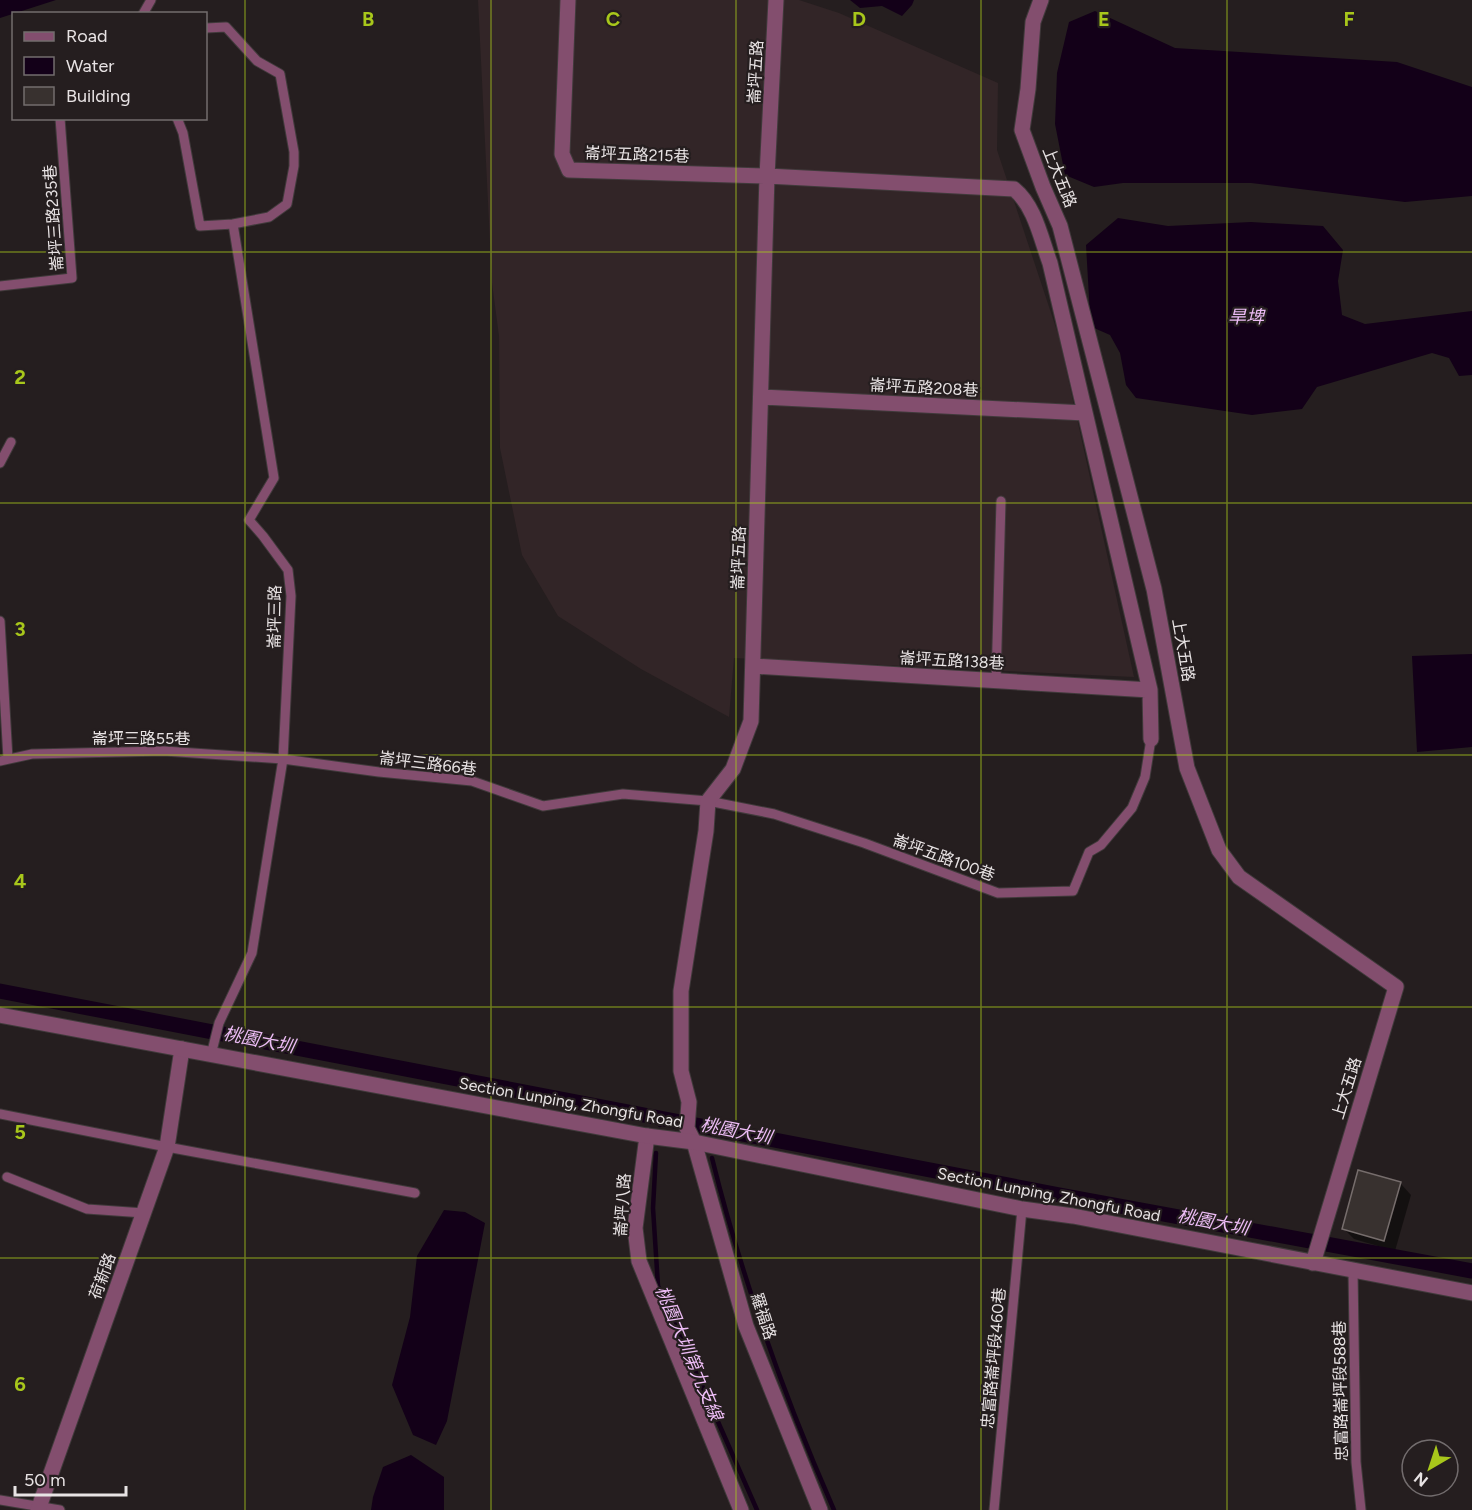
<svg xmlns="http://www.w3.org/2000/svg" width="1472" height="1510" font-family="Figtree,'Noto Sans TC',sans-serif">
<rect width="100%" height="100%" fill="#251e1f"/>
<path fill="#322527" d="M478,0H799L839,13L998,83L997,150L1059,337L1134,677L734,658L729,717L641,669L558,616L522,555L500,448L499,336L492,283Z"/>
<path fill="#130018" d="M0,0H56L0,18Z
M850,0H914L912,5L902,16L882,6L860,8Z
M1095,11L1175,48L1397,62L1472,87V196L1405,202L1251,183H1123L1094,187L1065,175L1055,124L1057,73L1069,22Z
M1118,218L1168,226L1251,222L1323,226L1343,250L1338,281L1342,315L1365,324L1472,311V375L1459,376L1449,358L1432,353L1317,387L1302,409L1252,415L1136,398L1126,385L1120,353L1110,335L1094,328L1090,315L1086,245Z
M1472,654V747L1417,752L1412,656Z
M444,1210L465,1212L485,1223L447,1421L436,1445L413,1435L392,1385L410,1317L417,1256Z
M411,1455L444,1477V1510H371L373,1497L383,1467Z"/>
<path fill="#0007" d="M1401,1184L1411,1195L1395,1251L1354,1239L1343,1228Z"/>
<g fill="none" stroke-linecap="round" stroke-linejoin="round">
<path stroke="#130018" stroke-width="4.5" d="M660,1125L661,1118
M703,1125L706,1133
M656,1153L653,1208L658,1286L757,1510
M712,1158C742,1279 784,1396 834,1510"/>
<path stroke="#130018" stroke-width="15" d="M0,991L1060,1195L1472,1271"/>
</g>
<path fill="#38312f" stroke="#766d6c" stroke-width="1.5" d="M1358,1170L1401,1182L1384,1241L1342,1229Z"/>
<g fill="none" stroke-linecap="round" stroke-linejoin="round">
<g stroke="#403a3b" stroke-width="11">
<path id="service" d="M143,14L151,0
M206,28L226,27L257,61L280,74L294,152V166L287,204L269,217L233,224
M177,118L183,133L200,226L233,224L274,478L249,520L263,536L288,570L291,596L283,759L252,953L219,1023L211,1055
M0,286L72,278L60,118
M0,463L11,442
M0,621L8,759
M996,681L1001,501
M0,761L32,754L164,751L283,759L379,772L472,781L543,806L623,794L708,801L774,814L864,843L998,893L1073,891L1089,852L1101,845L1132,808L1145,777L1151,739
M0,1114L167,1147L415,1193
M7,1177L87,1209L144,1213
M1353,1271L1356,1462L1361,1510
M0,1500L60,1510
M994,1510L1022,1209"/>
</g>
<g stroke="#403a3b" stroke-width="17">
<path id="minor" d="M568,0L562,154L569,170L767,176L1014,189C1035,206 1041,239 1050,263L1150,690L1151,739
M776,0L767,176L751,721L733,769L708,801L706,831L681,991V1071L689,1102L687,1128L694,1142L746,1326L820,1510
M1041,0L1033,22L1028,89L1022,130L1043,187L1060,226L1154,589L1187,768L1219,850L1239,877L1396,987L1313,1263
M761,397L1085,413
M753,666L1150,690
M647,1136L635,1228L639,1261L741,1510
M38,1510L167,1147L182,1049"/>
</g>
<g stroke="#403a3b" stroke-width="17">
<path id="tertiary" d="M0,1015L647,1136L694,1142L1022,1209L1073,1216L1472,1293"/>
</g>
<use href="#service" stroke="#834e6e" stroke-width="9"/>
<use href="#minor" stroke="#834e6e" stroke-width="15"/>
<use href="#tertiary" stroke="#834e6e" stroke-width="15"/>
</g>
<path fill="none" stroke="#a8c71b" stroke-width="1.5" stroke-opacity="0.55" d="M245,0V1510M491,0V1510M736,0V1510M981,0V1510M1227,0V1510M0,252H1472M0,503H1472M0,755H1472M0,1007H1472M0,1258H1472"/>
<g text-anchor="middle" stroke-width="4.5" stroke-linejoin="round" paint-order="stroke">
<g font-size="16" fill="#e8e3e4" stroke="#251e1f">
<text transform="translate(755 72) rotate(-87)" y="6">崙坪五路</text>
<text transform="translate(637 154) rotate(2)" y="6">崙坪五路215巷</text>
<text transform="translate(1060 177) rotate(68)" y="6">上大五路</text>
<text transform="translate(53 218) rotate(-94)" y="6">崙坪三路235巷</text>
<text transform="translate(924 387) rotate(3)" y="6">崙坪五路208巷</text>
<text transform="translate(738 558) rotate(-88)" y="6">崙坪五路</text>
<text transform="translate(274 617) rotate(-89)" y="6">崙坪三路</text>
<text transform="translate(1184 650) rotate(80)" y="6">上大五路</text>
<text transform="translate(952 660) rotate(3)" y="6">崙坪五路138巷</text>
<text x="141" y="744">崙坪三路55巷</text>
<text transform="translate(428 763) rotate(7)" y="6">崙坪三路66巷</text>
<text transform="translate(944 857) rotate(20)" y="6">崙坪五路100巷</text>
<text transform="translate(1346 1088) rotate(-73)" y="6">上大五路</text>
<text transform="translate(571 1102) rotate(10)" y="6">Section Lunping, Zhongfu Road</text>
<text transform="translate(1049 1194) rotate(11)" y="6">Section Lunping, Zhongfu Road</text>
<text transform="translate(622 1205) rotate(-86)" y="6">崙坪八路</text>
<text transform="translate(102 1276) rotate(-70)" y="6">荷新路</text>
<text transform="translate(764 1316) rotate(72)" y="6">羅福路</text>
<text transform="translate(993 1358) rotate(-85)" y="6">忠富路崙坪段460巷</text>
<text transform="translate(1340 1391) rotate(-91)" y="6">忠富路崙坪段588巷</text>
</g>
<g font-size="18" font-style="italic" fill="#ecbcf5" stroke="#251e1f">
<text x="1246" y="323">旱埤</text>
<text transform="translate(259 1040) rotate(11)" y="6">桃園大圳</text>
<text transform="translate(736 1131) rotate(11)" y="6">桃園大圳</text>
<text transform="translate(1213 1222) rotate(11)" y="6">桃園大圳</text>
<text transform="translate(689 1353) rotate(67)" y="6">桃園大圳第九支線</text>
</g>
</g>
<g font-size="20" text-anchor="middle" font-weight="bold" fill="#a8c71b" stroke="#251e1f" stroke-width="4.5" stroke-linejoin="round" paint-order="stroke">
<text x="368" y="26">B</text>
<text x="613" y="26">C</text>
<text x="859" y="26">D</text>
<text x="1104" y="26">E</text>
<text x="1349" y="26">F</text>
<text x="20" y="384">2</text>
<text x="20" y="636">3</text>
<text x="20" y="888">4</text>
<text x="20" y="1139">5</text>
<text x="20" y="1391">6</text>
</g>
<rect x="12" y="12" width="195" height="108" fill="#251e1f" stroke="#736d6e" stroke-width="1.5"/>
<rect x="24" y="32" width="30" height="9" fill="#834e6e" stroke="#736d6e" stroke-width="1.5"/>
<text x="66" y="42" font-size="18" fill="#e8e3e4">Road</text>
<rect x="24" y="57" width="30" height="18" fill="#130018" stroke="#736d6e" stroke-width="1.5"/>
<text x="66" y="72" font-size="18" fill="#e8e3e4">Water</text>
<rect x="24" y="87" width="30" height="18" fill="#38312f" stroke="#736d6e" stroke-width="1.5"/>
<text x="66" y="102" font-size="18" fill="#e8e3e4">Building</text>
<g transform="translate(1430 1468) rotate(219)"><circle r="28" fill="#251e1f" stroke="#736d6e" stroke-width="1.5"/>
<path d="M0-4.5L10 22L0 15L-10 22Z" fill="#a8c71b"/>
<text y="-9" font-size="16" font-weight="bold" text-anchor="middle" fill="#e8e3e4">N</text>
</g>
<path d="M15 1486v9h111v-9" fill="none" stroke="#e8e3e4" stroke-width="3"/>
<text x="24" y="1486" font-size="18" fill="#e8e3e4" stroke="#251e1f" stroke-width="4.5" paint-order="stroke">50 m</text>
</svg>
